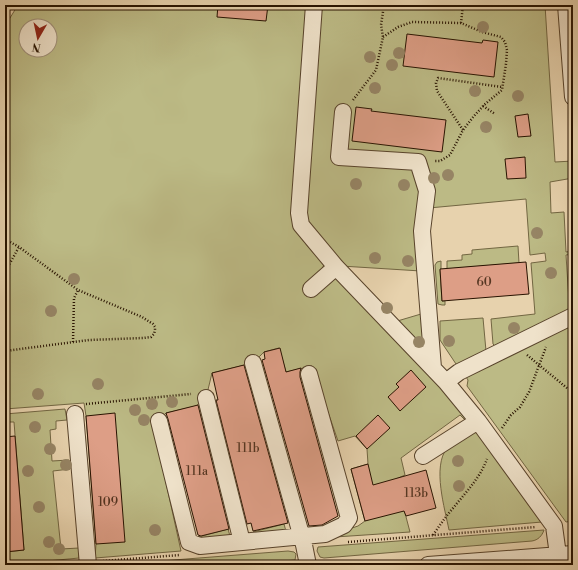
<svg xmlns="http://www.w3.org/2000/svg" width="578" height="570" font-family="'Libre Bodoni',serif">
<rect width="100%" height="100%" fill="#e7d2ad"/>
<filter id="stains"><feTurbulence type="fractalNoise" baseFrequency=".005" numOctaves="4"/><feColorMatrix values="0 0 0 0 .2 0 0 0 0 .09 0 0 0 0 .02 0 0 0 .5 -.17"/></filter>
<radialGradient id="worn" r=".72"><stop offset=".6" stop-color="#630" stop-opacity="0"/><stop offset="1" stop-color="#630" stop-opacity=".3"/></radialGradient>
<path fill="#bcba85" stroke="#726642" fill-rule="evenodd" d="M18,5H310L293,227L309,248L324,264L322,270L331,279L339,278L439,381L469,419L465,420L460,415L401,458L405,475L396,479L410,532L335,537L343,531L358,526L365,521L351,469L368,464L367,449L355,436L338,441L312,366L286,372L279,348L264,352L253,363L212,373L206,398L196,406L166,413L159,421L154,428L181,551L95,558L96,544L86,416L84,403L5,409V26ZM26,26H50V50H26Z
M321,5H545L555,162L573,161V178L550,182L551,213L564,212L566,252L573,251V254L566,255L569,301H573V311L495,346L493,344L491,319L535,314L531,263L546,261L545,253L530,255L526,199L418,209L421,271L341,266L304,219Z
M518,246L519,263L447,269V261L462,260V255L472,254V250Z
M441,261V269L440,270L442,301H445V305H442L438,304L435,265L437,262Z
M421,314L425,354L394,322Z
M483,318L486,351L458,367L440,340V321Z
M573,321V521L566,522L467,386L468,380L466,377Z
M65,409L67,420L56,421V429L50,430L52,461L69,460L70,469L53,471L61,549L79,548V558L5,565V552L24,550L14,422H5V414Z
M472,431L477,432L542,522L449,530C445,509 432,467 447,448C450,444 466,435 472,431Z
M284,524L287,535L256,536L253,532Z
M228,529L230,536L207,540L198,537Z
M544,530C542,536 538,540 532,541L324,558L320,557L317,551L318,547Z
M288,551L294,552L296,554L295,560L234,565H110Z"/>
<path fill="#dd9e86" stroke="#281300" d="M218,5H268L266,21L217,17Z
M407,34L482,43L483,40L498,42L494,77L403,66Z
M356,107L372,109L371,111L446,120L442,152L352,141Z
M528,114L531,136L518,137L515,116Z
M525,157L526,178L507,179L505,159Z
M526,262L529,294L442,301L440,269Z
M280,348L286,372L301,368L300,372V377L338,516L322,525L309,526L262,360L265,359L264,352Z
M244,365L288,523L253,531L251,523L247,524L216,400H218L212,373Z
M411,370L426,387L400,411L388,397L399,387L396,384Z
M198,405L229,529L201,536L198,535L168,419L166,413Z
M115,413L125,542L96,544L86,416Z
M378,415L390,428L367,449L356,436Z
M15,436L24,550L5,552V437Z
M368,464L373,485L426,470L436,508L406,516L404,511L365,521L351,469Z"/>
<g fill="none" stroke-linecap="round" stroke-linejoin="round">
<g stroke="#58432b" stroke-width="18">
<path id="minor" d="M314,5L299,213L301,225L336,267L446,382L478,421L554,526L558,555
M566,5L573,97
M343,112L339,157L418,162L427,191L422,231L433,368
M311,289L336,267
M253,363L304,545L308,565
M446,382L459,372L573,316
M206,398L242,542
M75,414L88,565
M159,421L189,542L200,546L325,534L344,525L349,518L309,374
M423,456L478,421
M428,565L573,554"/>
</g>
<path stroke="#281300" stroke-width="2.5" stroke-dasharray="1 2" stroke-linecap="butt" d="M5,16L12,5
M461,23L463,5
M383,37L398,27L412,22L461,23L482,32L501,37L505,42L507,50L506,64L502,90L484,105L474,116L463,130L450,155L440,161H434
M353,100L376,70L383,37L381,25L384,5
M483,106L495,114
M463,130L437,91L436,83L438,78L502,87
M5,239L19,247L78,290L142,317L153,324L155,327V330L154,334L151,337L143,338L89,340L5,351
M5,272L19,247
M73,342L74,298L78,290
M527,355L573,393
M86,404L191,394
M502,428L511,415L520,407L529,392L546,347
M433,535C440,525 446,516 454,507C466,492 480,478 487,459
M348,542L536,527
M103,561L180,555
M52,565L72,564"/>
<use href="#minor" stroke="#efe2ca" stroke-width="16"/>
</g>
<g fill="#968464">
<circle cx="483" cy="27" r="6"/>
<circle cx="399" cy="53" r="6"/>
<circle cx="370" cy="57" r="6"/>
<circle cx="392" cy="65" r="6"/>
<circle cx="375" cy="88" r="6"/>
<circle cx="475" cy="91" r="6"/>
<circle cx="518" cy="96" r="6"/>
<circle cx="486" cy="127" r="6"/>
<circle cx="448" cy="175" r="6"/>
<circle cx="434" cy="178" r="6"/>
<circle cx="356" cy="184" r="6"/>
<circle cx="404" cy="185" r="6"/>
<circle cx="537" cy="233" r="6"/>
<circle cx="375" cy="258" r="6"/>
<circle cx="408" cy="261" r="6"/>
<circle cx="551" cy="273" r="6"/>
<circle cx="74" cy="279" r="6"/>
<circle cx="387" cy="308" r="6"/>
<circle cx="51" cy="311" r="6"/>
<circle cx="514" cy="328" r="6"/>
<circle cx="449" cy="341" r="6"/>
<circle cx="419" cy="342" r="6"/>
<circle cx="98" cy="384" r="6"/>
<circle cx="38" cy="394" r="6"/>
<circle cx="172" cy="402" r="6"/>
<circle cx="152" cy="404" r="6"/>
<circle cx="135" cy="410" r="6"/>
<circle cx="144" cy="420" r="6"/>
<circle cx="35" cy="427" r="6"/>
<circle cx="50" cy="449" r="6"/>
<circle cx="458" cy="461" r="6"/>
<circle cx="66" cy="465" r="6"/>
<circle cx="28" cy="471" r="6"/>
<circle cx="459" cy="486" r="6"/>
<circle cx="39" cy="507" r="6"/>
<circle cx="155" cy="530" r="6"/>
<circle cx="49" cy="542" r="6"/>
<circle cx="59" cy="549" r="6"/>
</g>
<g text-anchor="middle" stroke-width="3" stroke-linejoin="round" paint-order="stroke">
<g font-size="12" fill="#553622">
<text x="484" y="286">60</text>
<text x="248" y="452">111b</text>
<text x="197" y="475">111a</text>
<text x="416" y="497">113b</text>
<text x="108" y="506">109</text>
</g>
</g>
<rect width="578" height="570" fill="none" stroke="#e7d2ad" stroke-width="20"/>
<rect x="6" y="6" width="566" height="558" fill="none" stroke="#281300" stroke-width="2"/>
<rect x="10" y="10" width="558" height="550" fill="none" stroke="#281300"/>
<g transform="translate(38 38) rotate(189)"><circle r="19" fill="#efe2ca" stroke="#9f8f79"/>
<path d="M0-3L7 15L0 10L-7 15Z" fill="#8f2418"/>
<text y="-6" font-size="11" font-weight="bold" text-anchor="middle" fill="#281300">N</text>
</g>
<rect width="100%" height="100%" filter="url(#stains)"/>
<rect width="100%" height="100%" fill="url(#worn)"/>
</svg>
